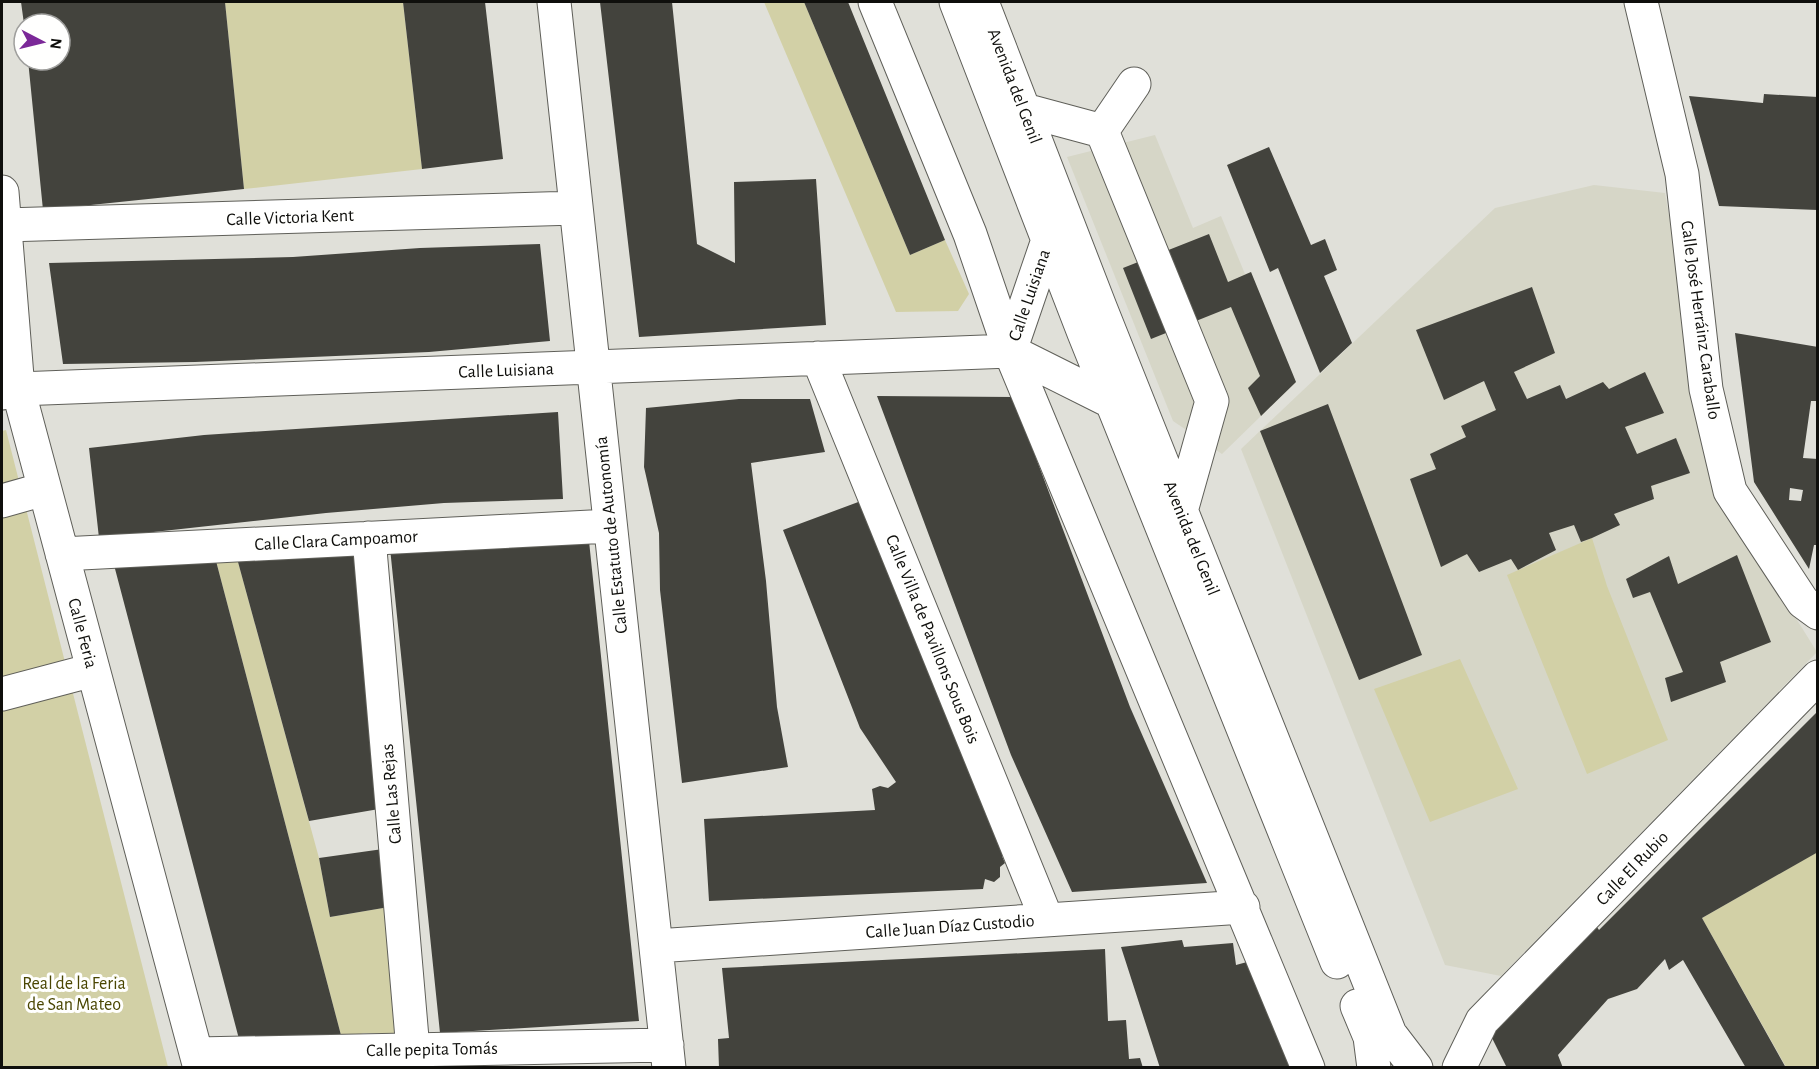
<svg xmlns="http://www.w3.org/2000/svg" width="1819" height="1069" font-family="'Alegreya Sans',sans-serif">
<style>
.built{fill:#d6d6c7}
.green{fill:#d2d0a6}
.building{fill:#43433d;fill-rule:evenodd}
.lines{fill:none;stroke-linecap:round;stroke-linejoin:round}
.minor-casing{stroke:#5f5f59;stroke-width:35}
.minor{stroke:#fff;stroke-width:33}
.labels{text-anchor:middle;stroke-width:6;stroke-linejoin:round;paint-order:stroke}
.street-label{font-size:18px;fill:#0f0f0c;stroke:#fffffe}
.park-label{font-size:18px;fill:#4a4602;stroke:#fffffe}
</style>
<rect width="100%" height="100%" fill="#e0e0d9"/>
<path class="built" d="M1155,135l38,93 28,-12 24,58 6,-2 45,110 -74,72 -49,-33 -106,-264z
M1594,185l71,8 52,299 100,160 -316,324 -56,-11 -204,-516 254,-241z"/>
<path class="green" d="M225,2h178l19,167 -178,20z
M764,2h40l106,253 35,-15 24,54 -11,17 -62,1z
M6,430l162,637 -166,1v-637z
M1592,538l15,48 61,154 -81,34 -80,-199z
M216,561l22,1 81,296 11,59 59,-10 13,126h-38l-22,6z
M1460,659l58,130 -88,33 -56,-133z
M1817,852v215h-31l-84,-149z"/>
<path class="building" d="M21,2h204l19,187 -201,21 -15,-150h32v-36h-36z
M403,2h82l18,157 -81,10z
M600,2h72l25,242 38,19 -1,-81 82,-3 10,146 -187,12z
M804,2h44l97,238 -35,15z
M1764,94l54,3v113l-99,-4 -30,-110 74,7z
M1269,147l42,98 14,-6 12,31 -13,6 28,67 -32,30 -42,-105 -8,4 -43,-107z
M1209,234l19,48 23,-10 45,110 -35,34 -13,-28 12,-12 -29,-69 -80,32 -28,-71z
M540,244l10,97 -121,11 -234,10 -132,2 -14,-101 244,-6 127,-9z
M1532,287l23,66 -41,19 13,27 33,-14 6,14 37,-17 6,7 36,-17 19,41 -39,14 12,27 39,-16 14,35 -39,13 3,13 -40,15 6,11 -28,13 -11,4 -7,-17 -25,8 7,17 -38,20 -7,-11 -32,13 -12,-18 -26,13 -31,-88 26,-10 -6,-15 36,-17 -5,-11 35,-16 -12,-29 -40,19 -28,-70z
M1735,333l83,14v54h-7l-8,57 15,1v86h-4l-5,24 -55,-87zM1790,488l13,2 -2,11 -12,-1z
M877,396l136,1 117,310 77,176 -135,9 -61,-137z
M739,399h71l15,53 -74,11 15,118 11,126 11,60 -106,16 -22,-193 -1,-57 -15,-66 2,-59z
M1328,404l94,251 -63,25 -99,-249z
M558,412l5,87 -119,4 -118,10 -227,25 -10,-90 115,-13z
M869,498l141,352 -8,6 3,7 -5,4v10l-6,5 -9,-3 -2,10 -274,12 -5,-82 171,-9 -3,-21 8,-3 8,2 8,-6 -36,-54 -77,-198z
M589,541l50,480 -199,12 -50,-485z
M357,554l22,255 -70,12 -71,-259z
M1737,555l34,87 -51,20 6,20 -55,20 -6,-24 18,-6 -33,-80 -17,6 -7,-19 43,-23 9,28z
M216,561l126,478h-103l-125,-474z
M1818,711v141l-116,66 84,150h-40l-63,-108 -14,10 -4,-11 -28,30 -29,10 -50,56 5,13h-56l-17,-34 104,-111 5,7z
M383,849l6,58 -59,10 -11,-59z
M1182,940l2,7 49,-4 3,22 11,-3 44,106h-131l-39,-121z
M1105,949l3,72 18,-1 3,39 11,-1 3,10h-424l-1,-29 11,-1 -7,-70z"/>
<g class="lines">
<g class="minor-casing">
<path id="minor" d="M554,2l115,1066
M875,2l95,232 40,117 298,717
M956,2l128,331 253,629
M982,2l118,305 290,727 26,34
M1641,2l41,172 24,215 24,102 73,111 15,11
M1024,110l78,21 110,270 -31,110
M1102,131l32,-47
M2,192l16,197 182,679
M5,225l571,-17
M1010,351l38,-111
M818,358l229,562
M2,393l16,-4 992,-38 102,51
M2,501l42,-12
M369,538l44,512
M62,554l548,-28
M2,694l91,-24
M656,946l587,-39
M1357,1006l13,31 4,31
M197,1054l470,-9
M1459,1068l23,-47 336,-344"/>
</g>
<use href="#minor" class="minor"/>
</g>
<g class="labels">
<g class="street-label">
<text transform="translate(1015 86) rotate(69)" y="6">Avenida del Genil</text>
<text transform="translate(290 217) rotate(-2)" y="6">Calle Victoria Kent</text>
<text transform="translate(1029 295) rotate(-71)" y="6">Calle Luisiana</text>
<text transform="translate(1701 320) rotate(82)" y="6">Calle José Herráinz Caraballo</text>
<text transform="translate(506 370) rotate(-2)" y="6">Calle Luisiana</text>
<text transform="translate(611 535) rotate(-96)" y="6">Calle Estatuto de Autonomía</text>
<text transform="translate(1192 538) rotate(68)" y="6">Avenida del Genil</text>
<text transform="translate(336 540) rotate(-3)" y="6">Calle Clara Campoamor</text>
<text transform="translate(83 633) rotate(75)" y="6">Calle Feria</text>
<text transform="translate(933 639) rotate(68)" y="6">Calle Villa de Pavillons Sous Bois</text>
<text transform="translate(391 794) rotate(-95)" y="6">Calle Las Rejas</text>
<text transform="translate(1632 868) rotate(-46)" y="6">Calle El Rubio</text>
<text transform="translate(950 926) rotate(-4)" y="6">Calle Juan Díaz Custodio</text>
<text transform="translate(432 1049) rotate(-1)" y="6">Calle pepita Tomás</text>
</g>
<g class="park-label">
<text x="74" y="989">Real de la Feria<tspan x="74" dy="21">de San Mateo</tspan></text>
</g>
</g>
<rect width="1819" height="1069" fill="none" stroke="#0f0f0c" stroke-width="6"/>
<g transform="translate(42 42) rotate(97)"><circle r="28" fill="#fffffe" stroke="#9f9f9d" stroke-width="1.5"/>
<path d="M0-4.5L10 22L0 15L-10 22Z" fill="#7b2898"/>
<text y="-9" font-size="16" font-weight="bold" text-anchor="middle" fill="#0f0f0c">N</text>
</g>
</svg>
